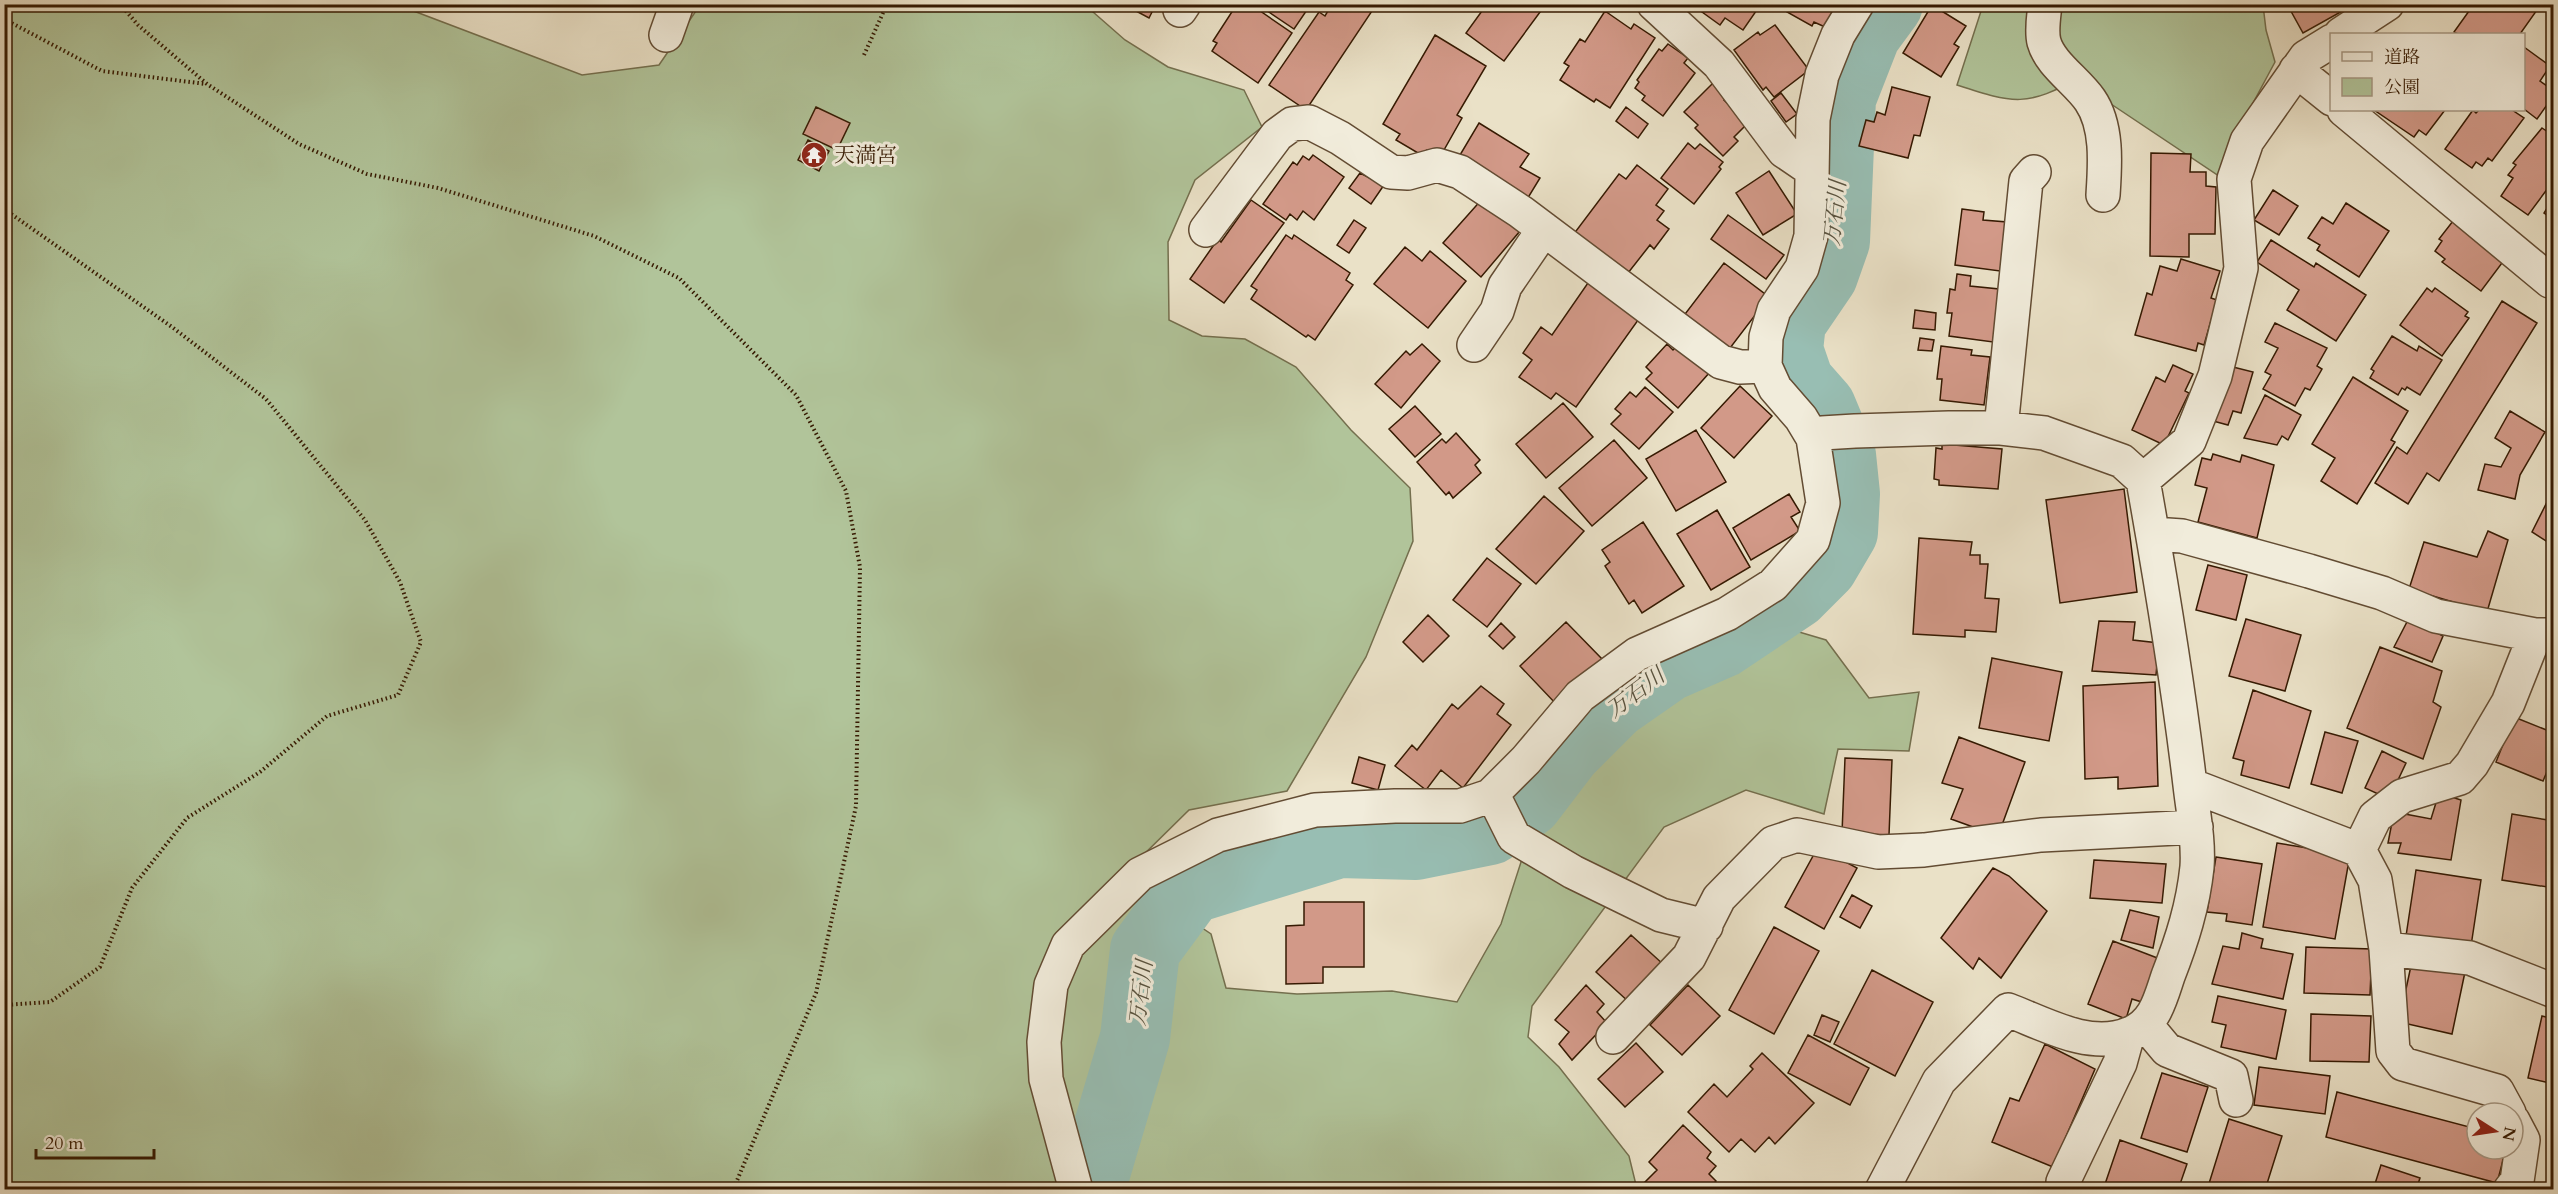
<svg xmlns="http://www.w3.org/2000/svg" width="2558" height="1194" font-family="Cardo,'Noto Serif JP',serif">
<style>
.green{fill:#b1c49a;stroke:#746f4e;stroke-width:1.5}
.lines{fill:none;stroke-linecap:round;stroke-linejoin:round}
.river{stroke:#98beb3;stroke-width:70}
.building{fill:#d29988;stroke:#361a02;stroke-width:1.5}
.minor-casing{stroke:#634c33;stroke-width:36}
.path{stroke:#361a02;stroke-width:4;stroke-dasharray:1.5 3;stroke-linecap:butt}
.minor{stroke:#f1ecdb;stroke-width:33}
.labels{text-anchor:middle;stroke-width:6;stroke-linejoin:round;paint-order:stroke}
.poi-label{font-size:21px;fill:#361a02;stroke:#f1ecdb;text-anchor:start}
.water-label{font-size:22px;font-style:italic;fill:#585340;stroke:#f1ecdb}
</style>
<rect width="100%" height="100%" fill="#eae1c7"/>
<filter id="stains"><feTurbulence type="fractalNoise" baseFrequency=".00333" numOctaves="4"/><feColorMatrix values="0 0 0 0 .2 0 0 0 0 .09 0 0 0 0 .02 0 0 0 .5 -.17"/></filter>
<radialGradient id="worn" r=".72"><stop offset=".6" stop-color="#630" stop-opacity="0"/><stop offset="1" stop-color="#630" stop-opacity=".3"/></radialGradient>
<path class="green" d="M5,5h396l10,5 171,65 77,-10 41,-60h385l40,35 43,27 76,23 18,37 -67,53 -27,62 1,78 33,16 43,3 51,28 55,63 59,58 3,53 -47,116 -79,134 -98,19 -66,65 88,59 15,54 71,6 95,-3 65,11 44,-78 32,-99 51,-76 95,-79 90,-47 57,17 43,58 50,-6 -10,59 -71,-2 -14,65 -78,-24 -82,37 -132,179 -4,31 31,30 70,89 8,33 -1632,1z
M1983,5h280l3,25 9,32 -37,69 -16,47 -111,-74 -30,-27c-55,30 -66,27 -124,8z"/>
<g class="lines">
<path class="river" d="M1090,1190l45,-152 10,-88 45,-61 149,-46 77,2 74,-15 38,-28 39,-51 47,-47 53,-37 55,-24 73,-49 28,-28 20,-34 2,-38 -4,-39 -20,-48 -22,-25 -11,-32 3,-28 32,-47 12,-34 6,-143 25,-64 22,-30"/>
</g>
<path class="building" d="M1123,4h33l-7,14z
M1237,4h13l42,29 -34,50 -46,-32 5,-8 -4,-2z
M1257,4h54l-17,25z
M1332,4h37l5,4 -68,102 -37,-25 50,-73 6,4z
M1487,4h59l-42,57 -38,-28z
M1691,4h70l-18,26 -18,-12 -5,7z
M1791,4h46l-12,23 -11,-5 -2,4 -25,-14z
M2287,4h68l-52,29z
M2474,4h55l8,6 -17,24h-62l-4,-2z
M1932,5l34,21 -12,18 5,3 -18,30 -38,-24z
M1605,11l26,18 3,-5 21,14 -45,70 -14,-9 -2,3 -34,-22 9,-14 -5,-3 16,-24 5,3z
M1775,25l34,45 -35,27 -8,-10 -3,3 -29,-40 24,-18 2,3z
M1435,35l51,31 -29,49 5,3 -22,39 -13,-7 -4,6 -27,-16 4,-6 -17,-10z
M1668,44l20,14 -4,5 11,10 -32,43 -21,-16 3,-4 -10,-8 4,-6 -2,-2 22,-31 3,2z
M2524,47l26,19 -10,15 14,10v4l-17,24 -13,-10z
M1713,83l14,15 -3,2 24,23 -14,14 4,4 -15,15 -28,-28 3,-3 -14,-13z
M1892,87l38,10 -10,39 -6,-1 -6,23 -49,-12 7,-26 8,2 3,-10 8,3z
M1781,93l16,21 -11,8 -15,-21z
M816,107l34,16 -13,27 -34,-16z
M1626,107l22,17 -10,14 -22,-17z
M2374,110h71l-19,25 -7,-5 -5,7z
M2473,110l3,3 3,-3h33l12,8 -32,43 -4,-3 -6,8 -6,-4 -4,6 -27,-19z
M1479,123l50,31 -9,13 20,11 -14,23 -69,-41z
M2542,128l12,8v44l-26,35 -27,-19 12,-18 -5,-3 8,-10 -3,-2z
M808,140l21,11 -10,20 -21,-11z
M1688,143l7,6 5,-5 23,18 -4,5 2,2 -27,35 -33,-26z
M2151,153l40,1 -1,18h16v14l10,1 -1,47h-26v23l-39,-1z
M1313,155l31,22 -30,43 -11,-9 -6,9 -7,-6 -4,6 -23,-16 30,-42 4,3 6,-9 6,4z
M1637,165l31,24 -12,16 8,6 -7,9 12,9 -15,20 -4,-4 -22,28 -55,-38 46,-61 7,5z
M1769,171l28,43 -34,21 -27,-42z
M1360,173l24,12 -13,19 -22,-16z
M2273,190l25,16 -19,29 -25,-15z
M2554,197v30l-6,-3 3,-6 -7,-5z
M1483,198l37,33 -39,46 -38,-34z
M1251,200l33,23 -60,80 -34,-24 28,-40 3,3z
M2346,203l43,28 -30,46 -42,-27 3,-5 -12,-7 14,-21 11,7z
M1962,209l22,3 -1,8 24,2 -7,49 -45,-6z
M1728,215l56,40 -18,24 -55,-40z
M1354,220l12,8 -17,25 -12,-8z
M2453,221l52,38 -24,32 -39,-29 3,-3 -10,-8 7,-10 -3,-2z
M1286,235l6,4 2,-4 56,38 -4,7 7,5 -38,55 -7,-5 -2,2 -55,-38 6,-9 -6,-4z
M2271,240l43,27 2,-4 50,32 -30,46 -49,-31 12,-20 -42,-28z
M1405,247l17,14 8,-10 36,30 -38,47 -54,-44z
M2181,259l39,12 -9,27 6,2 -13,45 -6,-2 -2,8 -61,-16 12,-42 5,2 8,-29 17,5z
M1724,263l45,34 -42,55 -45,-34z
M1957,274l14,2 -1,10 29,3 -6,53 -44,-6 3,-23h-5l3,-24 5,1z
M1590,280l51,36 -65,91 -20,-14 -5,6 -32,-22 13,-17 -9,-7 18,-26 11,8z
M2427,288l5,4 3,-4 33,24 -3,4 4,2 -27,38 -42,-31z
M2502,301l35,22 -98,158 -12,-8 -19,31 -33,-21 22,-36 10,7z
M1915,310l21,3 -1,17 -22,-2z
M2275,323l52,25 -10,18 5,3 -12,21 -5,-2 -10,18 -32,-17 8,-14 -6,-3 13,-24 -13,-6z
M2392,336l25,15 2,-5 23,14 -22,35 -13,-8 -2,3 -3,-2 -4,7 -28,-17 4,-7 -3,-2z
M1920,338l14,2 -2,11 -14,-1z
M1422,344l18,17 -39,47 -26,-24 31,-33 4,4z
M1667,344l6,6 6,-6 31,28 -32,36 -32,-29 6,-6 -6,-6z
M1941,346l31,4 -1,5 19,2 -6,48 -44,-5 2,-21h-5z
M2173,365l20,9 -8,17 4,2 -25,52 -32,-15 24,-53 9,5z
M2229,366l24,6 -12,41 -8,-2 -5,14 -15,-4z
M2353,377l55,34 -17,29 4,2 -38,62 -36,-23 14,-23 -23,-14z
M1740,386l32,30 -38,42 -33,-30z
M1645,387l28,25 -34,37 -28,-25 10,-10 -6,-5 15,-17 6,5z
M2265,395l36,20 -13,25 -6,-4 -5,9 -33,-7z
M1563,403l30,34 -47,41 -30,-34z
M1415,406l26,28 -26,23 -26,-28z
M2510,411l35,21 -25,43 -5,24 -37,-9 7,-26 16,3 10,-19 -16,-10z
M1696,430l30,52 -50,29 -30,-52z
M1456,433l24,27 -5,5 6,8 -28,25 -4,-6 -3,3 -29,-33 25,-23 4,4z
M1614,440l33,38 -55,48 -33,-38z
M1942,444l60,5 -4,40 -59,-4v-5l-5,-1 2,-31 6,1z
M2213,454l27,8 2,-7 32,10 -17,73 -59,-16 9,-34 -12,-3 7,-27 9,2z
M2554,488v58l-22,-14z
M2124,489l13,103 -77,11 -14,-103z
M1789,494l11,18 -9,5 9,14 -49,29 -18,-32z
M1544,496l40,35 -48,53 -40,-35z
M1717,510l33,57 -39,23 -34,-56z
M1643,522l41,64 -42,27 -8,-13 -5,4 -24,-38 5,-4 -8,-12z
M2488,531l20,9 -21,72 -78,-23 15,-47 53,15z
M1919,538l53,4 -2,13h10v9h8l-3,34 14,1 -3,33 -31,-2v7l-52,-3z
M1487,558l34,26 -34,43 -34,-27z
M2208,565l39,10 -11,45 -40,-10z
M1428,615l21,21 -26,26 -20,-20z
M2409,618l34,18 -11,26 -38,-15z
M2246,619l55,16 -16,56 -56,-15z
M2099,621l36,1 -2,18 26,3 -3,32 -64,-4z
M1566,622l37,38 -46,45 -37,-39z
M1501,623l14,14 -12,12 -14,-13z
M2380,647l62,24 -9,31 8,5 -18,52 -76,-31z
M1992,658l70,14 -13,69 -70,-13z
M2155,682l3,104 -40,3v-12l-33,2 -2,-93z
M1481,686l23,18 -7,10 14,11 -48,63 -22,-18 -15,20 -31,-24 17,-21 5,5 35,-46 6,5z
M2253,690l58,21 -22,77 -48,-13 3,-14 -11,-3z
M2514,717l40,16v22l-11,26 -47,-19z
M2325,732l33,9 -16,52 -31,-9z
M1959,737l66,25 -27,74 -47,-17 12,-30 -21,-6z
M2382,751l24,12 -17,36 -24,-11z
M1359,757l26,8 -7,25 -26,-7z
M1845,758l47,2 -3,75 -47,-2z
M2439,793l22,7 -10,60 -53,-7 3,-10h-13l6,-31 37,7z
M2512,814l42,7v67l-52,-8z
M2277,843l73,12 -15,84 -72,-12z
M1818,847l39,21 -33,61 -39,-22z
M2216,857l46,7 -10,61 -26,-4 1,-7 -20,-2z
M2094,860l72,4 -4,39 -72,-5z
M1993,868l16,8 38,35 -46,67 -22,-20 -6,11 -32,-31z
M2416,870l65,10 -10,66 -65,-10z
M1852,895l20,11 -12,22 -20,-11z
M1304,902h60v65h-41v16l-37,1v-58l18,-1z
M2130,910l29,7 -6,31 -32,-8z
M1774,927l45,24 -45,83 -45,-24z
M2242,933l21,6 -2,9 32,6 -10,45 -71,-15 11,-38 16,3z
M1631,935l33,30 -34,38 -34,-31z
M2113,941l47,18 -15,44 -13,-4 -6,20 -38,-15z
M2306,947l66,2 -2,46 -66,-2z
M2412,961l53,11 -13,62 -53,-12z
M1872,970l61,32 -38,74 -61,-32z
M1586,985l18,19 -7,8 10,11 -35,37 -13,-16 10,-12 -14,-12z
M1688,985l32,31 -38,39 -32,-30z
M2218,996l68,14 -10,49 -55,-12 5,-22 -14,-3z
M2311,1014l60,2 -2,46 -59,-1z
M1822,1015l17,7 -9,20 -16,-7z
M2542,1016l12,3v65l-26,-6z
M1808,1035l61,33 -19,37 -62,-32z
M1636,1043l27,29 -38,35 -27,-28z
M2045,1044l50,25 -42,98 -61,-25 18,-44 9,3z
M1762,1053l52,50 -39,41 -6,-7 -14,15 -14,-13 -12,13 -41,-40 26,-28 13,13 26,-28 -3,-3z
M2259,1067l71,9 -5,38 -71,-9z
M2162,1073l46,14 -21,65 -46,-14z
M2337,1092l140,37v20h29l-9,34 -171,-46z
M2229,1119l53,17 -17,54h-58z
M1683,1125l28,27 -4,6 9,8 -7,8 7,7 -9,9h-53l-9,-8 12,-12 -8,-8z
M2120,1140l67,24 -9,26h-75z
M2381,1165l39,13 -4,12h-43z"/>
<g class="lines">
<g class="minor-casing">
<path id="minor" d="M1654,4l65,60 65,87 28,19
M2045,4c-1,11 -4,27 -1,38 6,22 33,39 46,58 18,26 15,65 13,95
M1180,10l4,-6
M2341,34l46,-30
M666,35l11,-31
M2296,70l36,29
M2344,110l206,171 4,-1
M1206,230l71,-95 15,-11 17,-2 31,16 51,34 17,1 29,-8 23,7 61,40 200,150 19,5 25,-1
M1474,345l23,-34 8,-25 39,-57
M2001,428l25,-247 8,-9
M1813,438l9,-5 33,-2 94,-3h52l43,5 78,28 21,19c18,101 35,203 47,305 3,27 9,55 7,82 -4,39 -15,73 -29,109 -8,24 -13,48 -39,58 -40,16 -84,-10 -121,-24l-69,71 -57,109
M2143,480l46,-39 26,-65 26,-108 -7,-89 13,-38 59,-84 26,-16
M2153,534l29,2 127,35 73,22 54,23 99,19h19
M2190,785l169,65 16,30 11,69 7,102 10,13 94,27 12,22
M1490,796l8,9 16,32 59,35 88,43 45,11
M2359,850l16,-33 27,-21 58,-18 12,-14 36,-61 27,-68
M2386,949l84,9 84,33
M2146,1025l21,25 64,26 5,24
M1613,1037l76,-80 30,-59 54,-55 24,-8 81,17 46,-2 117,-15 155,-8
M2063,1182l57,-119 8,-29
M1076,1190l-30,-111 -2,-37 7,-57 17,-40 72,-71 78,-39 97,-25 80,-4h65l30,-10 36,-36 54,-64 57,-42 90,-40 46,-29 40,-45 10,-37 -10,-65 -12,-20 -26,-30 -10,-22 1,-29 8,-27 28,-42 9,-32 2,-117 9,-44 16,-40 19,-31
M2510,1190l7,-9 6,-41 -10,-19"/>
</g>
<path class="path" d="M120,4l18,21 69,59 92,60 68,30 71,14 156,48 85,42 117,117 50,96 14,76 -4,239 -40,187 -83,197
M4,19l98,52 104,13
M864,55l23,-51
M4,209l168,118 94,72 99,121 35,62 21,60 -23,53 -71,21 -67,56 -73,46 -55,70 -32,79 -50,35 -46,3"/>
<use href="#minor" class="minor"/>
</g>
<defs>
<g id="temple-disc" transform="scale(1.35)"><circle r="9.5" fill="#8f2418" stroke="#f1ecdb"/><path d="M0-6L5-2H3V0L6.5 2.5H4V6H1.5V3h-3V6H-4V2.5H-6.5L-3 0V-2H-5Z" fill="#fff"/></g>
</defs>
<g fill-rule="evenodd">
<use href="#temple-disc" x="814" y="155"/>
</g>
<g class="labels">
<g class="poi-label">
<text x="834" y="162">天満宮</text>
</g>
<g class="water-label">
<text transform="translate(1834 213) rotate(-84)" y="8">万石川</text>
<text transform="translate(1635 692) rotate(-37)" y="8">万石川</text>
<text transform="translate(1140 993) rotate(-83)" y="8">万石川</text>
</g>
</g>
<rect width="2558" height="1194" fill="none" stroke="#eae1c7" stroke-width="24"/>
<rect x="6" y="6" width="2546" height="1182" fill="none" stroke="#361a02" stroke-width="3"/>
<rect x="12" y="12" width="2534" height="1170" fill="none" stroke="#361a02" stroke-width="1.5"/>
<rect x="2330" y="33" width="195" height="78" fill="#f1ecdb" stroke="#a69884" stroke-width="1.5"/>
<rect x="2342" y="52" width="30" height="9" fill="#f1ecdb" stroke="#a69884" stroke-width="1.5"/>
<text x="2384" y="63" font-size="18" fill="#361a02">道路</text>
<rect x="2342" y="78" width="30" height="18" fill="#b1c49a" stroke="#a69884" stroke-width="1.5"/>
<text x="2384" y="93" font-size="18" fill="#361a02">公園</text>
<g transform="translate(2495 1131) rotate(102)"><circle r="28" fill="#f1ecdb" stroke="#a69884" stroke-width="1.5"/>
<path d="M0-4.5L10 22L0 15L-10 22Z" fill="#8f2418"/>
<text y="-9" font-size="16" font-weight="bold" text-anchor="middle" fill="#361a02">N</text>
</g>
<path d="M36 1149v9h118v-9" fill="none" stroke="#361a02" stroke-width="3"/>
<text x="45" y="1149" font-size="18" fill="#361a02" stroke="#f1ecdb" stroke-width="4.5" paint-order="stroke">20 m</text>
<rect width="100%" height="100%" filter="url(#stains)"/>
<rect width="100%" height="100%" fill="url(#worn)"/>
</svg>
